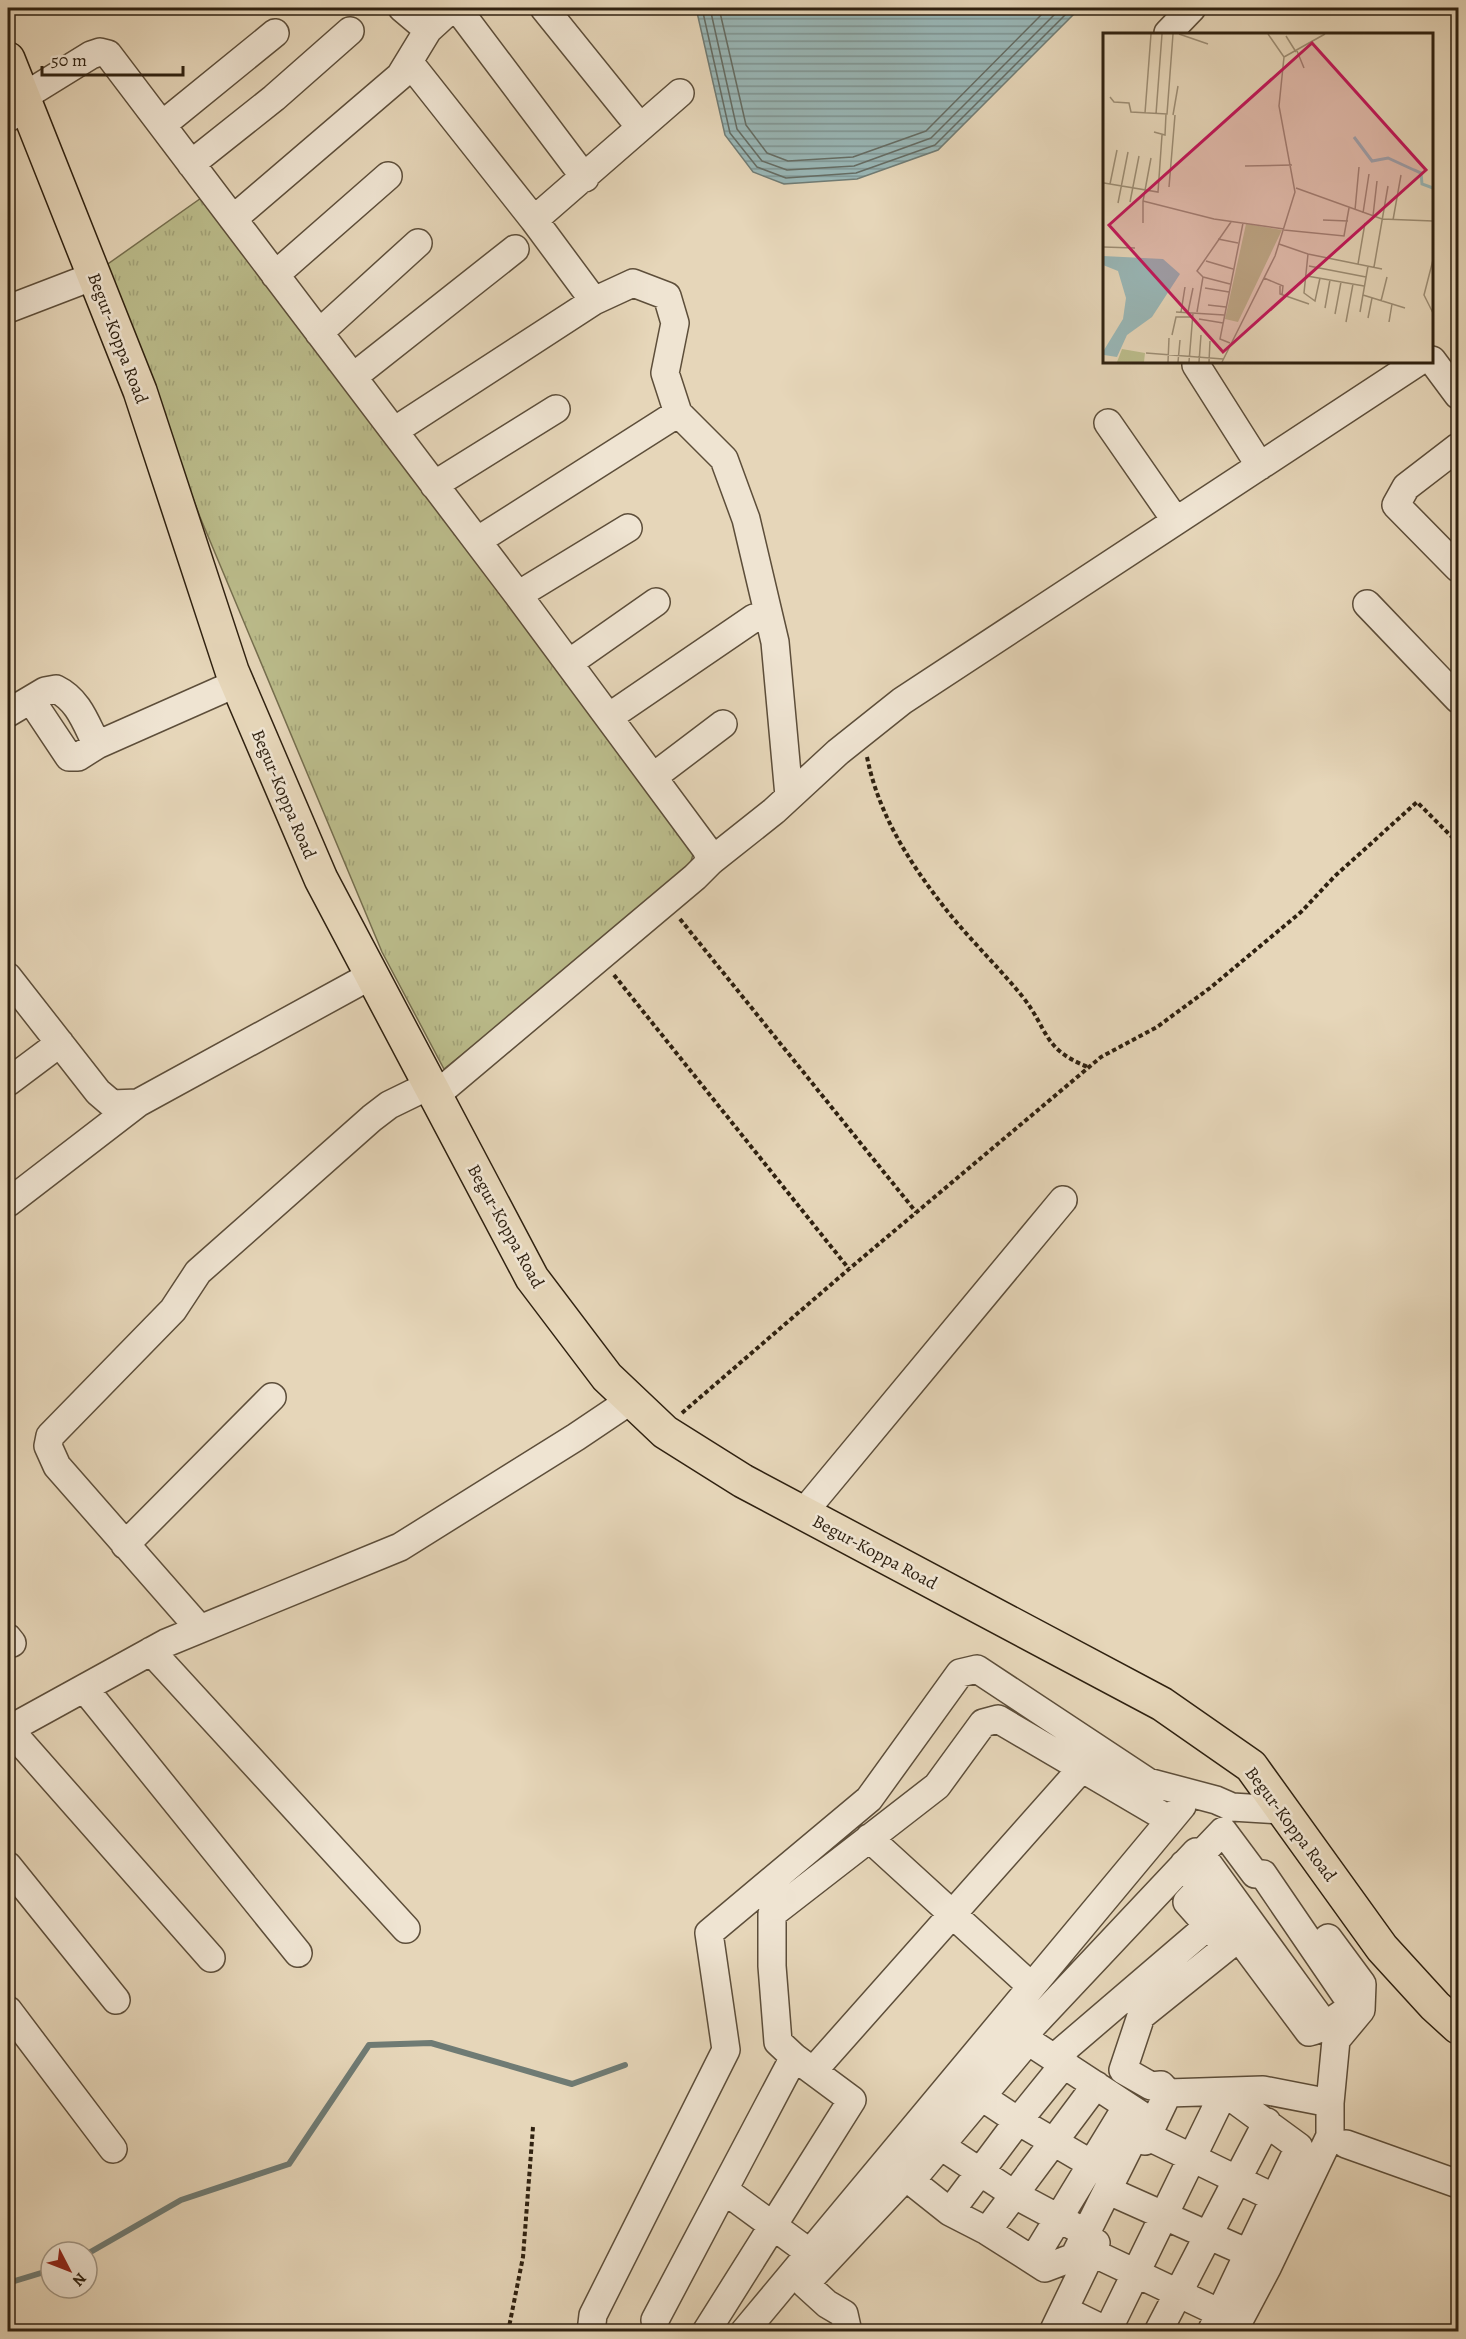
<svg xmlns="http://www.w3.org/2000/svg" width="1466" height="2339" font-family="Alegreya,serif">
<style>
.grass{fill:url(#grass-tufts);stroke:#756e4e;stroke-width:1.5}
.water{fill:url(#water-rules);stroke:#6f7b74;stroke-width:1.5}
.lines{fill:none;stroke-linecap:round;stroke-linejoin:round}
.shore{stroke:#646c64;stroke-width:1.5}
.stream{stroke:#6f7b74;stroke-width:6}
.minor-casing{stroke:#5d4e3a;stroke-width:30}
.major-casing{stroke:#2f2110;stroke-width:36}
.path{stroke:#2f2110;stroke-width:4;stroke-dasharray:4.5 3;stroke-linecap:butt}
.minor{stroke:#efe4d2;stroke-width:27}
.major{stroke:#e6d6b9;stroke-width:33}
.labels{text-anchor:middle;stroke-width:5;stroke-linejoin:round;paint-order:stroke}
.street-label{font-size:18px;fill:#2f2110;stroke:#efe4d2}
.inset-river{fill:none;stroke:#99b7b7;stroke-width:3}
.inset-road{fill:none;stroke:#9d8e75;stroke-width:1.5}
.view{fill:#c2185b;fill-opacity:0.15;stroke:#c2185b;stroke-width:3}
.inset-edge{fill:none;stroke:#2f2110;stroke-width:3}
</style>
<defs>
<pattern id="grass-tufts" width="24" height="20" patternUnits="userSpaceOnUse" patternTransform="scale(1.5)"><rect width="24" height="20" fill="#bbbc8b"/><path d="M3 7l-1-3M5 7V3M7 7l1-3M15 17l-1-3M17 17v-4M19 17l1-3" fill="none" stroke="#a1a177"/></pattern>
<pattern id="water-rules" width="6" height="5" patternUnits="userSpaceOnUse" patternTransform="scale(1.5)"><rect width="6" height="5" fill="#99b7b7"/><path d="M0 2.5h6" fill="none" stroke="#7d9493"/></pattern>
</defs>
<rect width="100%" height="100%" fill="#e6d6b9"/>
<filter id="stains"><feTurbulence type="fractalNoise" baseFrequency=".00333" numOctaves="4"/><feColorMatrix values="0 0 0 0 .2 0 0 0 0 .09 0 0 0 0 .02 0 0 0 .5 -.17"/></filter>
<radialGradient id="worn" r=".72"><stop offset=".6" stop-color="#630" stop-opacity="0"/><stop offset="1" stop-color="#630" stop-opacity=".3"/></radialGradient>
<path class="grass" d="M204,196l490,655 -7,24 -243,194 -62,-117 -182,-435 -95,-251z"/>
<path class="water" d="M696,8h384l-142,142 -81,29 -73,5 -31,-12 -28,-37z"/>
<g class="lines">
<path class="shore" d="M702,8l28,125 27,34 29,11 70,-5 79,-28 137,-137
M710,8l27,121 25,32 25,9 67,-4 77,-28 130,-130
M719,8l27,117 21,28 21,8 65,-4 73,-26 122,-123"/>
<path class="stream" d="M87,2254l94,-54 108,-36 80,-119 62,-2 141,41 53,-19
M8,2283l43,-13"/>
<g class="minor-casing">
<path id="minor" d="M402,8l26,22
M457,8l128,170
M544,8l96,119
M1168,33l24,-25
M409,62l125,158 60,81 39,-18 34,13 8,27 -10,50 13,40 46,46 22,60 29,123 14,154
M23,97l68,-42 9,-3 8,2 410,541 188,254 5,12
M8,118l18,-12
M162,125l113,-92
M191,164l83,-66 76,-67
M233,219l167,-143 28,-46 24,-22
M534,220l146,-127
M275,275l113,-99
M8,309l86,-33
M319,333l99,-90
M1432,360l26,35
M1196,365l64,101
M353,377l162,-128
M1108,423l68,98
M394,431l200,-130
M1458,447l-52,40 -10,18 62,63
M434,485l122,-76
M477,541l201,-128
M518,595l110,-67
M1367,604l91,95
M569,663l87,-61
M31,700l38,57h9l19,-12 140,-62
M8,713l37,-22 11,-2c23,11 30,35 41,56
M609,717l145,-99
M653,777l70,-53
M8,977l90,115 14,12 26,-1
M8,1082l52,-39
M436,1095l259,-218 16,-16 63,-50 64,-59 64,-51 516,-339
M8,1203l130,-100 234,-128
M803,1513l260,-313
M125,1545l147,-148
M200,1629l-143,-163 -9,-20 2,-10 123,-126 25,-38 174,-154 17,-13 41,-20
M8,1638l4,5
M151,1651l255,278
M84,1688l214,265
M9,1729l202,229
M8,1730l158,-87 234,-96 176,-110 55,-37
M869,1838l162,148
M1184,1864l125,168c17,-4 30,-17 44,-26l-90,-132h-8l-32,-43 -22,23 124,171
M8,1866l108,134
M8,2010l105,139
M1028,2041l116,76 -70,140 -29,11 -58,-37 -37,-19 -39,-31z
M1055,2057l153,-131
M813,2071l269,-303
M1168,2093l-7,-8 -10,1 -28,-16 18,-54 86,-69 -40,-45 14,-15
M982,2097l36,24 87,51
M1147,2136l128,62
M1145,2141l23,-48 95,-3 67,13
M1346,2144l112,40
M941,2146l74,49 60,32
M724,2190l86,63
M1118,2195l130,58
M950,2212l68,-91 47,-58
M987,2231l109,-146
M1091,2252l129,61
M1033,2260l94,-154
M1064,2310l45,22
M655,2320l139,-263
M591,2332l2,-17 133,-265 -17,-117 160,-134 91,-126 17,-4 171,113 68,18 16,7 50,3
M706,2332l146,-232 -58,-43 -16,-15 -6,-76v-52l165,-128 46,-63 15,-4 172,101
M744,2332l438,-526
M848,2332l-4,-18 -17,-10 -22,-20 92,-98 72,-93 227,-241
M1053,2332l43,-89
M1107,2332l117,-240 75,55 -88,185
M1158,2332l109,-210
M1233,2332l34,-64 63,-132v-33l6,-63 25,-30 1,-26 -34,-46"/>
</g>
<g class="major-casing">
<path id="major" d="M8,59l132,332 92,280 89,208 211,399 75,99 58,55 78,49 419,223 89,62 131,182 53,58 23,21"/>
</g>
<path class="path" d="M867,757c11,55 40,102 74,146 24,32 55,61 81,93 27,34 20,53 66,71
M680,919l236,293
M614,975l235,294
M682,1413l167,-144 252,-212 56,-30 53,-39 91,-76 34,-36 82,-74 41,41
M508,2332l15,-75 10,-130"/>
<use href="#minor" class="minor"/>
<use href="#major" class="major"/>
</g>
<g class="labels">
<g class="street-label">
<text transform="translate(118 338) rotate(69)" y="6">Begur-Koppa Road</text>
<text transform="translate(284 794) rotate(67)" y="6">Begur-Koppa Road</text>
<text transform="translate(506 1226) rotate(61)" y="6">Begur-Koppa Road</text>
<text transform="translate(875 1552) rotate(28)" y="6">Begur-Koppa Road</text>
<text transform="translate(1291 1824) rotate(53)" y="6">Begur-Koppa Road</text>
</g>
</g>
<g transform="translate(1103 33)">
<rect width="330" height="330" fill="#e6d6b9"/>
<path d="M143,191l36,6 -44,92 -13,-3z" fill="#bbbc8b"/>
<path d="M19,316l23,4 -1,9h-27z" fill="#bbbc8b"/>
<path d="M0,223l60,3 17,15 -28,43 -25,18 -10,22 -13,-2v-5l19,-31 3,-21 -8,-27 -15,-6z" fill="#99b7b7"/>
<path class="inset-river" d="M251,104l18,24 16,-3 26,12 7,3 1,11 11,4"/>
<path class="inset-road" d="M76,1l29,10M183,3l10,16M194,18l7,17M181,24l41,-23M7,64l4,5 15,1 2,9 36,2 6,-80M42,80l6,-79M53,81l6,-80M70,82l5,-29M51,99l11,3 1,-21M142,133l47,-1M1,150l54,9 4,-57M7,151l7,-34M66,154l6,-72M193,155l86,31 51,2M40,168l71,18 70,10M27,169l9,-46M15,170l10,-51M252,177l4,-43M260,180l6,-39M270,183l4,-35M220,187l25,1M290,187l8,-45M40,190v-22l8,-43M181,197l60,6 5,-28M115,206l20,4M176,211l29,10 74,15M0,214l32,1M205,221l-4,39 11,8 5,-23M330,227l-9,35 9,18M103,228l27,8M255,231l7,-41M206,233l57,11M271,234l14,-81M204,243l57,10M100,244l27,7M161,245l19,8 -1,9M177,253v8l29,10M102,255l24,4M260,262l42,13M278,268l6,-24M105,272l18,2M222,275l5,-28M73,279l48,3M78,279l4,-25M85,279l5,-24M94,279l6,-35 -6,-6 34,-49M257,279l8,-46M232,281l6,-32M265,285l4,-20M96,286l24,4M243,289l7,-38M286,289l3,-18M69,302l4,-18h17M127,310l-10,-4 23,-116M43,320l77,6M65,329l1,-24M75,329l2,-22M86,329l4,-49M96,329l2,-27M106,329l1,-21M119,329l53,-106 20,-64 -16,-86 5,-49 -16,-23"/>
<path class="view" d="M209,10l114,127 -203,182 -114,-127z"/>
<rect width="330" height="330" class="inset-edge"/>
</g>
<rect width="1466" height="2339" fill="none" stroke="#e6d6b9" stroke-width="30"/>
<rect x="9" y="9" width="1448" height="2321" fill="none" stroke="#2f2110" stroke-width="3"/>
<rect x="15" y="15" width="1436" height="2309" fill="none" stroke="#2f2110" stroke-width="1.5"/>
<g transform="translate(69 2270) rotate(132)"><circle r="28" fill="#efe4d2" stroke="#a29684" stroke-width="1.5"/>
<path d="M0-4.5L10 22L0 15L-10 22Z" fill="#8f2418"/>
<text y="-9" font-size="16" font-weight="bold" text-anchor="middle" fill="#2f2110">N</text>
</g>
<path d="M42 66v9h141v-9" fill="none" stroke="#2f2110" stroke-width="3"/>
<text x="51" y="66" font-size="18" fill="#2f2110" stroke="#efe4d2" stroke-width="4.5" paint-order="stroke">50 m</text>
<rect width="100%" height="100%" filter="url(#stains)"/>
<rect width="100%" height="100%" fill="url(#worn)"/>
</svg>
